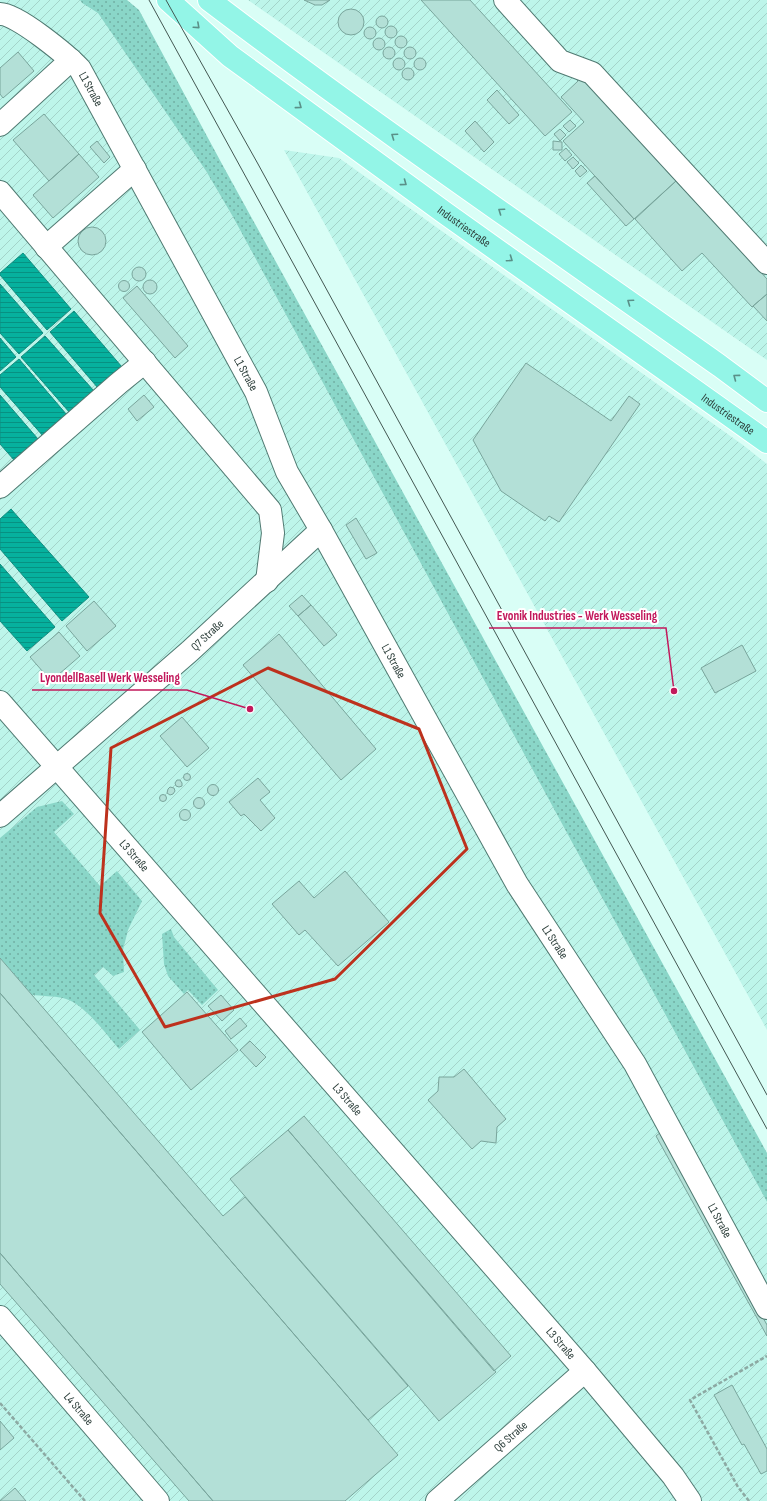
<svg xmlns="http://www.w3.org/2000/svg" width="767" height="1501" font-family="'Sofia Sans Condensed',sans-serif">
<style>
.industrial{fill:url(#industrial-furrows)}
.grass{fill:url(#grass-dots)}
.water{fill:url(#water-rules);stroke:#118e80}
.building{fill:#b3e0d7;stroke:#79a59c}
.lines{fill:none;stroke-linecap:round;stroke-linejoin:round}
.minor-casing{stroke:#507a72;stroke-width:24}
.major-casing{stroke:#fff;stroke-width:24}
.path{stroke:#8ca9a3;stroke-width:2.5;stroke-dasharray:4 2;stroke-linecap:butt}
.minor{stroke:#fff;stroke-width:22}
.major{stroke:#93f5e7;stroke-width:22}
.tram{stroke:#435752;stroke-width:1}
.oneway{stroke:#5a9088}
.marked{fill:none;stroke:#bd311d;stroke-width:3;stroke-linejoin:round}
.labels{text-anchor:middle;stroke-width:4;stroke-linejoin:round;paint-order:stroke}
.street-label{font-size:12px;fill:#2c3e3a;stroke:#fff}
.leader{fill:none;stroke:#c2185b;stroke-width:1.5}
.callout-dot{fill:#c2185b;stroke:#fff;stroke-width:1.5}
.callout-label{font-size:13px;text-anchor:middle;font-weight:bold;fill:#c2185b;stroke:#fff;stroke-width:4;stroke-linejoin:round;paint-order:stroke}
</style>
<defs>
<pattern id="industrial-furrows" width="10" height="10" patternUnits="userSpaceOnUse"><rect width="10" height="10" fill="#bdf5ea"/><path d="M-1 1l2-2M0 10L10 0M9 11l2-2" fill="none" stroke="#a3d3c9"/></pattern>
<pattern id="grass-dots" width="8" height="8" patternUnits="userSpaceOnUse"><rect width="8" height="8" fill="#8ad6c8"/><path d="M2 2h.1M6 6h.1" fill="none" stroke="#71afa3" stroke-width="1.8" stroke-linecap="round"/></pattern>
<pattern id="water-rules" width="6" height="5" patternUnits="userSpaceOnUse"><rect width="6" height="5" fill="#06b19e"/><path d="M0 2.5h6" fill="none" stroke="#079182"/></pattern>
</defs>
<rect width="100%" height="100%" fill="#d9fef6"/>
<path class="industrial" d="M0,0h80l2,3 16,9 108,159 27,46 534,985v299h-767z
M248,0h519v360z
M284,150l55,8 404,287 24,19v566z"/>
<path class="grass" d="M80,0h47l12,10 83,154 545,989v49l-534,-985 -27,-46 -108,-158 -16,-10z
M62,801l12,13 -20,18 46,54 17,-15 25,30 -14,29 -5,20 1,22 -11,4 -10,-9 -9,8 46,55 -21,19c-14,-16 -35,-46 -56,-51 -10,-2 -21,-2 -31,-3l-32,-37v-120l37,-31z
M171,929l3,8 44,53 -16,15 -14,-15 -4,4 -16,-18 -4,-12 -2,-30z"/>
<path class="water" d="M23,253l48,56 -24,21 -47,-55v-2z
M0,284l43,49 -24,21 -19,-21z
M74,311l48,56 -24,21 -48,-56z
M45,336l49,55 -24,22 -49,-56z
M0,338l16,19 -16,14z
M19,359l48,56 -24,21 -43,-49v-12z
M0,395l38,44 -24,21 -14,-16z
M11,509l78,88 -27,24 -62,-72v-30z
M0,564l55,63 -28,24 -27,-30z"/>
<path class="building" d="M304,0h26l-8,5h-7z
M421,0h49l102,112 -27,24z
M338 22a13 13 0 1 1 26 0a13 13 0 1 1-26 0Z
M376 22a6 6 0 1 1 12 0a6 6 0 1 1-12 0Z
M385 32a6 6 0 1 1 12 0a6 6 0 1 1-12 0Z
M364 33a6 6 0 1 1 12 0a6 6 0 1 1-12 0Z
M395 42a6 6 0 1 1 12 0a6 6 0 1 1-12 0Z
M373 44a6 6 0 1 1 12 0a6 6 0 1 1-12 0Z
M404 53a6 6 0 1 1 12 0a6 6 0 1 1-12 0Z
M383 53a6 6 0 1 1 12 0a6 6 0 1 1-12 0Z
M18,52l16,19 -31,27 -3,-4v-26z
M414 64a6 6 0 1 1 12 0a6 6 0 1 1-12 0Z
M393 64a6 6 0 1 1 12 0a6 6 0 1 1-12 0Z
M402 74a6 6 0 1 1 12 0a6 6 0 1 1-12 0Z
M578,78h4l94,103 -42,38 -71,-78 21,-19 -23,-25 17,-16 -1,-1z
M497,90l22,25 -10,9 -22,-24z
M44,114l35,40 -30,27 -36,-41z
M570,120l6,6 -7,6 -6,-6z
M475,121l19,21 -10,10 -19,-21z
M560,129l6,6 -6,6 -6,-7z
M97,141l13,16 -6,6 -14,-16z
M553,141l9,1v8h-9z
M566,148l6,7 -7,6 -6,-7z
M79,154l20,23 -46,41 -20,-23z
M573,157l6,6 -6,6 -6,-7z
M581,165l6,6 -7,6 -5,-6z
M595,176l39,43 -8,7 -39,-43z
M676,181l91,98v15l-15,13 -50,-54 -20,18 -47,-52z
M78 241a14 14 0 1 1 28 0a14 14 0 1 1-28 0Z
M132 274a7 7 0 1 1 14 0a7 7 0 1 1-14 0Z
M143 287a7 7 0 1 1 14 0a7 7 0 1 1-14 0Z
M118.5 286a5.5 5.5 0 1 1 11 0a5.5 5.5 0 1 1-11 0Z
M137,286l51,60 -13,12 -52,-60z
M767,294v27l-14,-15z
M526,363l85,58 18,-25 11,8 -81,118 -10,-6 -4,5 -44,-30 -28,-51z
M144,395l10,12 -17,14 -9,-12z
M356,518l21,35 -11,6 -20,-34z
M302,595l9,10 -13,11 -9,-10z
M94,601l22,25 -29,25 -21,-25z
M311,605l26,30 -13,11 -26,-30z
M59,632l21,24 -29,25 -21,-24z
M279,634l97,115 -35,31 -98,-115z
M742,645l14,26 -41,22 -14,-25z
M182,717l27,31 -22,19 -27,-31z
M183.5 777a3.5 3.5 0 1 1 7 0a3.5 3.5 0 1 1-7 0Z
M258,778l12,14 -10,8 15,18 -14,13 -17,-17 -3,2 -12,-14z
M177,780h3l2,3v3l-3,1 -3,-1 -1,-3z
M207.5 790a5.5 5.5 0 1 1 11 0a5.5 5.5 0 1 1-11 0Z
M170,787l4,1 1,3 -2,3 -3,1 -3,-2 1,-4z
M159.5 798a3.5 3.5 0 1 1 7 0a3.5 3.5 0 1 1-7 0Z
M193.5 803a5.5 5.5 0 1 1 11 0a5.5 5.5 0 1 1-11 0Z
M179.5 815a5.5 5.5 0 1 1 11 0a5.5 5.5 0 1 1-11 0Z
M345,871l44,51 -51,44 -33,-36 -6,5 -27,-31 27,-23 15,17z
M0,958l223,258 22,-19 163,189 -40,34 -368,-427z
M187,992l51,58 -47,40 -49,-58z
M0,993l398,462 -53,46h-132l-213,-248z
M221,995l13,15 -12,11 -14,-15z
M240,1018l7,8 -16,13 -6,-8z
M250,1041l16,16 -10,10 -16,-17z
M464,1069l42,50 -9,8 -1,16 -15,-2 -9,8 -44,-49 10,-9 1,-14h15z
M304,1116l207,240 -17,15 -206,-241z
M288,1130l208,242 -57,49 -209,-242z
M661,1132l106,193v11l-111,-200z
M0,1253l213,248h-24l-189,-217z
M732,1385l35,64v22l-6,3 -17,-30 -2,1 -28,-50z
M0,1421l14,17 -14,12z
M15,1488l11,13h-26z"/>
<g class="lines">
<g class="minor-casing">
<g id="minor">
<path d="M505,0l55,61 32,12 175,190"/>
<path id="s1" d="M0,14c16,-1 68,42 80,55l176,323 31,80 34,58 196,354 118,180 132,244"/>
<path d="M0,125l71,-65"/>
<path d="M0,192l270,318 3,23 -6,48"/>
<path d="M46,247l89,-78"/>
<path d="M0,487l119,-104 26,-21"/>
<path id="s2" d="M0,702l585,669 88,105 17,25"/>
<path id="s3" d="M0,816l190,-165 131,-121"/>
<path id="s4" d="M0,1317l158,184"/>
<path id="s5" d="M437,1501l148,-130"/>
</g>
</g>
<g class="major-casing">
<g id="major">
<path id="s6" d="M168,0l62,56 215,157 322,229"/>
<path d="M209,0c167,127 340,245 511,366l47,35"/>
</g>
</g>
<path class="path" d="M0,1403l85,98
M749,1501l-11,-14 -48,-87 77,-44"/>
<use href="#minor" class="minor"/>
<use href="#major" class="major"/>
<path class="tram" d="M149,0l618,1129
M166,0l92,164 509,931"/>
</g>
<defs><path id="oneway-chevron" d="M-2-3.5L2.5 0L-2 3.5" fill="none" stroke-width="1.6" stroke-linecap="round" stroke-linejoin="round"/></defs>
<g class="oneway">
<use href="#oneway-chevron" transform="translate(197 26) rotate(42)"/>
<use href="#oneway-chevron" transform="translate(299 106) rotate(36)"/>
<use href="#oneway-chevron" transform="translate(394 136) rotate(-145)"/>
<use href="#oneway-chevron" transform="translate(404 183) rotate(36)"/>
<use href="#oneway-chevron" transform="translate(501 211) rotate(-145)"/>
<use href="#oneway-chevron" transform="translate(510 259) rotate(35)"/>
<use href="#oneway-chevron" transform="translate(630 302) rotate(-145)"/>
<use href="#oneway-chevron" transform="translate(736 377) rotate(-143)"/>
</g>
<path class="marked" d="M268,668l151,61 48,120 -132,130 -170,48 -65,-114 11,-165z"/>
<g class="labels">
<g class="street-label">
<text dy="4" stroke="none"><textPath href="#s1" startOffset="121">L1 Straße</textPath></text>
<text dy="4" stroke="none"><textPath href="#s6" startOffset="373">Industriestraße</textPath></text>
<text dy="4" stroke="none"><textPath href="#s1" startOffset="445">L1 Straße</textPath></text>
<text dy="4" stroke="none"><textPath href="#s6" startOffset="697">Industriestraße</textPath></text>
<text dy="4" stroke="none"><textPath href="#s3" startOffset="275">Q7 Straße</textPath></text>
<text dy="4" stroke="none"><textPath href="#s1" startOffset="769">L1 Straße</textPath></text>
<text dy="4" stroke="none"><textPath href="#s2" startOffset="204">L3 Straße</textPath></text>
<text dy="4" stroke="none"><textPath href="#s1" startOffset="1093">L1 Straße</textPath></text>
<text dy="4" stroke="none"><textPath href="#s2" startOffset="528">L3 Straße</textPath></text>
<text dy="4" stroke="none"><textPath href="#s1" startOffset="1417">L1 Straße</textPath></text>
<text dy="4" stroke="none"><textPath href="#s2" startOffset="852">L3 Straße</textPath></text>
<text dy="4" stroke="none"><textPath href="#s4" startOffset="121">L4 Straße</textPath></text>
<text dy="4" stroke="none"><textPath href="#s5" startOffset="98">Q6 Straße</textPath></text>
</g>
</g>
<path class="leader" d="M674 691L666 628H489M250 709L187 690H32"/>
<g class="callout-dot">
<circle cx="674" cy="691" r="4"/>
<circle cx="250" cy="709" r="4"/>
</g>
<g class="callout-label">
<text x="577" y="620">Evonik Industries - Werk Wesseling</text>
<text x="110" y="682">LyondellBasell Werk Wesseling</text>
</g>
</svg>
